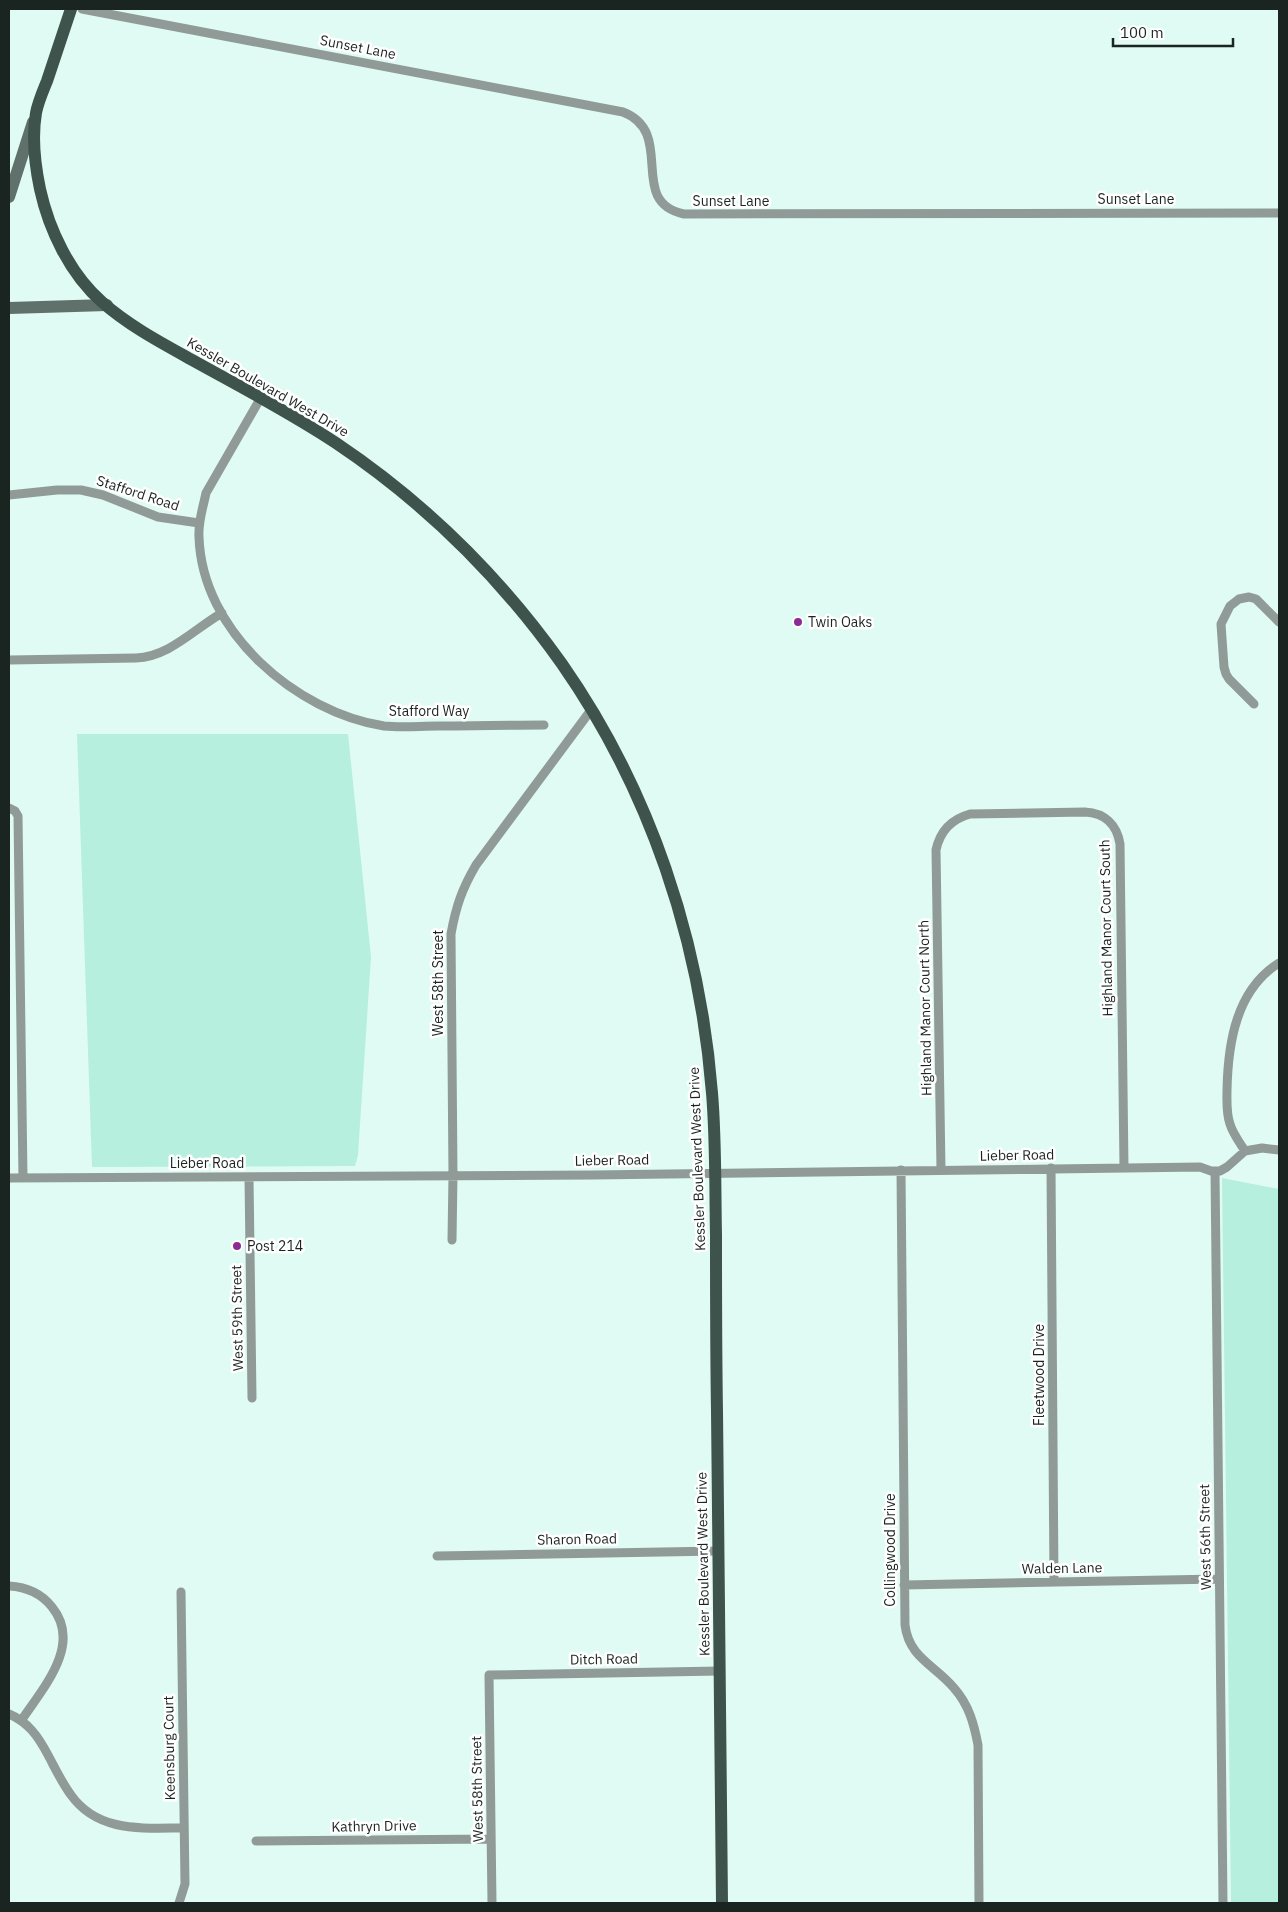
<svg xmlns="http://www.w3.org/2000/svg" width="1288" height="1912" font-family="'IBM Plex Sans',sans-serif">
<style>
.green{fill:#b6efde}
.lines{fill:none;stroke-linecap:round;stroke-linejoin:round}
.street{stroke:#909b97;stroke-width:9}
.secondary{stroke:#60706b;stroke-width:12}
.primary{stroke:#3f534d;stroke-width:12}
.poi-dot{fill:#8c2b94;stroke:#fff;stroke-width:2}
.labels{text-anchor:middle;stroke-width:5;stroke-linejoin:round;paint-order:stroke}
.street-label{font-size:14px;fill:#1a2421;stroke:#fff}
.poi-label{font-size:14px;fill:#1a2421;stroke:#fff;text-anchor:start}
</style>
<rect width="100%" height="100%" fill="#e0fbf3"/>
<path class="green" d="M77,734h271l23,223 -13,198 -3,11 -263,1z
M1222,1178l57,11v714h-48z"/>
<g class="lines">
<path class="street" d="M82,9l541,103c54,21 3,90 61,102l595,-1
M260,399l-54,94c-3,15 -8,28 -7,44 3,95 97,175 185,189 18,2 36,0 54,0 35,0 70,-1 106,-1
M9,495l48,-5h24l22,5 55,22 41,6
M9,660l127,-2c33,-1 58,-29 86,-45
M1254,704l-25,-25 -3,-5 -2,-7 -3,-43 9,-18 9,-7 10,-2 7,2 23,23
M9,808l6,3 3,5 5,362
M1279,963c-43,27 -51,80 -52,127 0,11 -1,23 3,34 3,10 10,19 15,27l17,-3 17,2
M1051,1168l3,414
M901,1170l4,455c4,33 30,40 49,63 15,17 20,36 24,57l1,158
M941,1170l-5,-320c4,-19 16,-31 34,-36l115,-2c20,1 32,13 35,32l4,323
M1215,1171l8,732
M249,1177l3,221
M9,1178l584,-3 607,-8 11,4h9l7,-4 18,-16
M452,1240l1,-65 -2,-241c5,-28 11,-45 25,-69l115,-155
M437,1556l281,-5
M904,1585l315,-6
M9,1586c18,1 32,7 43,21 31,38 -10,82 -31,114
M9,1714c19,8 29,22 39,41 7,13 14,28 23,40 27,38 72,33 113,33
M256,1841l235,-2
M179,1903l6,-19 -4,-292
M492,1903l-3,-228 231,-4"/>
<path class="secondary" d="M9,197l24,-75
M9,308l98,-3"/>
<path class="primary" d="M71,9c-8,24 -16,48 -24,72 -4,10 -9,21 -11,32 -4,23 -1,52 4,76 9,41 30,85 62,113 25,22 54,38 83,54 50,28 103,55 151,87 88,59 165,135 226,221 88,126 138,276 150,429 4,47 3,95 4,142 0,59 0,117 1,176 1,164 3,328 5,492"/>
</g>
<g class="poi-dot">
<circle cx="798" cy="622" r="5"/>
<circle cx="237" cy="1246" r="5"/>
</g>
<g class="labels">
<g class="street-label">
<text transform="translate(358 47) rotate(11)" y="5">Sunset Lane</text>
<text x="1136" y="204">Sunset Lane</text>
<text x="731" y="206">Sunset Lane</text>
<text transform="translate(268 387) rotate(30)" y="5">Kessler Boulevard West Drive</text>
<text transform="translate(138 493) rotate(18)" y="5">Stafford Road</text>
<text x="429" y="716">Stafford Way</text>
<text transform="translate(1106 928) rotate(-91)" y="5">Highland Manor Court South</text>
<text transform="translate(438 983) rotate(-90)" y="5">West 58th Street</text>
<text transform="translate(925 1008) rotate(-91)" y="5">Highland Manor Court North</text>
<text transform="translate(1017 1155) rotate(-1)" y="5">Lieber Road</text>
<text transform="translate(697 1159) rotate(-92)" y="5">Kessler Boulevard West Drive</text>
<text transform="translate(612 1160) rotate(-1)" y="5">Lieber Road</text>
<text x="207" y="1168">Lieber Road</text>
<text transform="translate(237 1318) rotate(-91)" y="5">West 59th Street</text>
<text transform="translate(1039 1375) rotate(-90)" y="5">Fleetwood Drive</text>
<text transform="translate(1205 1537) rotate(-91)" y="5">West 56th Street</text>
<text transform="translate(577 1539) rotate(-1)" y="5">Sharon Road</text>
<text transform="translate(890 1550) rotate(-90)" y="5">Collingwood Drive</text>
<text transform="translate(703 1564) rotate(-91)" y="5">Kessler Boulevard West Drive</text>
<text transform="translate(1062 1568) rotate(-1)" y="5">Walden Lane</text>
<text transform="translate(604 1659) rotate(-1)" y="5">Ditch Road</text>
<text transform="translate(169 1748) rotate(-91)" y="5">Keensburg Court</text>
<text transform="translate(477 1789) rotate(-91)" y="5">West 58th Street</text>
<text transform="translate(374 1826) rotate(-1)" y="5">Kathryn Drive</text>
</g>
<g class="poi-label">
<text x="808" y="627">Twin Oaks</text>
<text x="247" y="1251">Post 214</text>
</g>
</g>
<rect width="1288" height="1912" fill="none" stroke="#1a2421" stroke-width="20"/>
<path d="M1113 38v8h120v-8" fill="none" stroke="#1a2421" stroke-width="2.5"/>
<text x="1120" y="38" font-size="15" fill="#1a2421" stroke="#ffffff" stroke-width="4" paint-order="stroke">100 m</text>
</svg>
